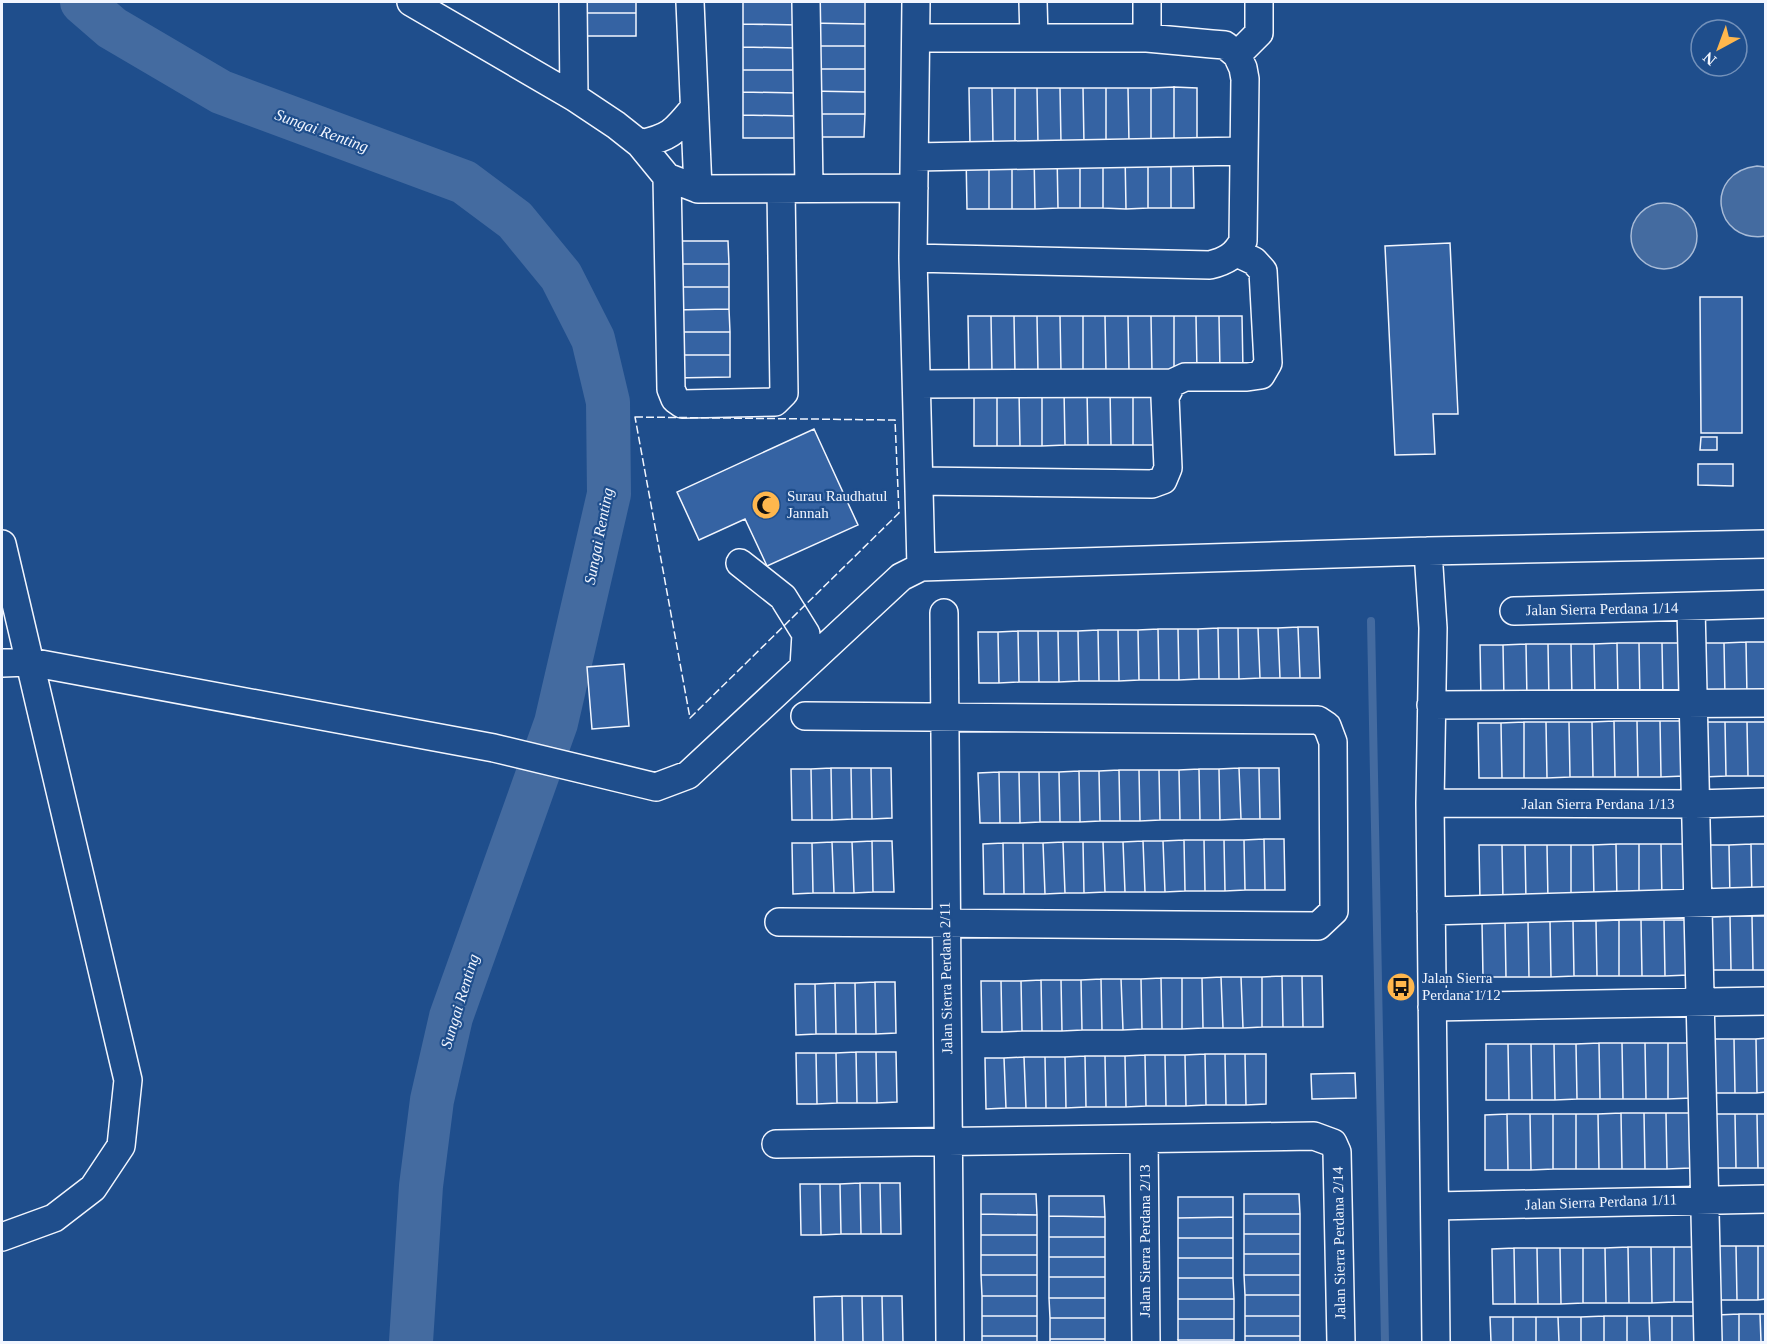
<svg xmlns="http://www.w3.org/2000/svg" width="1767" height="1344" font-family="'Times New Roman',serif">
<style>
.water{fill:#446ba0;stroke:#a8bbd7;stroke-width:1.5}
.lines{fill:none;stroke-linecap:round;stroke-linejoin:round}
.stream{stroke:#446ba0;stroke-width:8}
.river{stroke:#446ba0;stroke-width:44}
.building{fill:#3563a3;stroke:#f2f6ff;stroke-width:1.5}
.minor-casing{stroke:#f2f6ff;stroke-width:30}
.minor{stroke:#1f4e8c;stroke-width:27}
.fence{stroke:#f2f6ff;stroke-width:1.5;stroke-dasharray:8 3;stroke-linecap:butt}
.labels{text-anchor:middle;stroke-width:4.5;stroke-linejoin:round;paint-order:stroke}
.poi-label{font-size:15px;fill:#f2f6ff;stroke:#1f4e8c;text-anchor:start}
.street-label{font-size:15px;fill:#f2f6ff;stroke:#1f4e8c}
.water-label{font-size:16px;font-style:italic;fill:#f2f6ff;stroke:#1f4e8c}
</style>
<rect width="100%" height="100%" fill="#1f4e8c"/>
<path class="water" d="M1757,166l8,1 1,69c-53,8 -63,-64 -9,-70z
M1631 236a33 33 0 1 1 66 0a33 33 0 1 1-66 0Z"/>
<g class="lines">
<path class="stream" d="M1371,621l14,721"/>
<path class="river" d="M82,2l30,26 109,64 243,90 51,38 46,56 32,63 15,63 1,92 -53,229 -105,294 -19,83 -11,86 -10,156"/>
</g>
<path class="building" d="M580,2h56v11h-56z
M743,2h56v23l-56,-1z
M809,2h56v22l-56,-1z
M580,13h56v23h-56z
M809,23l56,1v22h-56z
M743,24l56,1 -1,23 -55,-1z
M809,46h56v23h-56z
M743,47l55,1 1,22h-56z
M809,69h56v23l-56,-1z
M743,70h56l-1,23 -55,-1z
M1174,87l23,1v55h-23z
M1174,87v56h-23v-55z
M969,88h23l1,56h-23z
M992,88h23v56h-22z
M1015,88h22l1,55 -23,1z
M1037,88h23l1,55h-23z
M1060,88h23l1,56 -23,-1z
M1083,88h23v55l-22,1z
M1106,88h22l1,55h-23z
M1128,88h23v55h-22z
M809,91l56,1v22h-56z
M743,92l55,1v23l-55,-1z
M809,114h56l-1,23h-55z
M743,115l55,1v22h-55z
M966,153h23v56h-22z
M989,153h23v56h-23z
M1012,153h22l1,56h-23z
M1034,153h23l1,55 -23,1z
M1057,153h23v55h-22z
M1080,153h23v55h-23z
M1103,153h22l1,56 -23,-1z
M1125,153h23v55l-22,1z
M1148,153h23v55h-23z
M1171,153h22l1,55h-23z
M673,241h55l1,23h-56z
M1450,243l8,171h-25l2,40 -40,1 -10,-209z
M673,264h56v23h-56z
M673,287h56v22l-55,1z
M1700,297h42v136h-41z
M729,309l1,23h-56v-22z
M968,316h23l1,56h-23z
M991,316h23l1,56h-23z
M1014,316h23l1,56h-23z
M1037,316h23l1,56h-23z
M1060,316h23v56h-22z
M1083,316h22l1,56h-23z
M1105,316h23l1,55 -23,1z
M1128,316h23l1,56 -23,-1z
M1151,316h23v56h-22z
M1174,316h22l1,55 -23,1z
M1196,316h23l1,55h-23z
M1219,316h23l1,55h-23z
M674,332h56v23h-56z
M674,355h56v22l-56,1z
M974,390h23v56h-23z
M997,390h22l1,56h-23z
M1019,390h23v56h-22z
M1042,390h22l1,55 -23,1z
M1064,390h23l1,55h-23z
M1087,390h23l1,55h-23z
M1110,390h23v55h-22z
M1133,390h23v55h-23z
M814,429l44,96 -91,41 -22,-47 -46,21 -22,-48z
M1701,437h16v13h-17z
M1698,464h35v22l-35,-1z
M1298,627h20l2,51h-20z
M1298,627l2,51h-20l-2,-50z
M1218,628h20l1,51h-20z
M1218,628l1,51h-20l-1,-50z
M1238,628h20l2,50 -21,1z
M1258,628h20l2,50h-20z
M1158,629h20l1,51h-20z
M1158,629l1,51h-20l-1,-50z
M1178,629h20l1,50 -20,1z
M1098,630h20l1,51h-20z
M1098,630l1,51h-20l-1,-50z
M1118,630h20l1,50 -20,1z
M1018,631h20l1,51h-20z
M1018,631l1,51 -20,1 -1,-51z
M1038,631h20l1,51h-20z
M1058,631h20l1,50 -20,1z
M978,632h20l1,51h-20z
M1746,642l1,54 -22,1 -1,-54z
M1746,642h20v54h-19z
M1617,643l1,56h-23l-1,-55z
M1617,643h22l1,56h-22z
M1639,643h23l1,56h-23z
M1662,643h23l1,56h-23z
M1702,643h22l1,54h-21z
M1526,644l1,56h-23l-1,-55z
M1526,644h22l1,56h-22z
M1548,644h23l1,55 -23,1z
M1571,644h23l1,55h-23z
M1480,645h23l1,55h-23z
M624,664l5,62 -37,3 -5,-62z
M1614,721l1,56h-22l-1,-55z
M1614,721h23l1,56h-23z
M1637,721h23l1,56h-23z
M1660,721h23l1,55 -23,1z
M1524,722v56h-22l-1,-55z
M1524,722h22l1,56h-23z
M1546,722h23l1,55 -23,1z
M1569,722h23l1,55h-23z
M1703,722h22l1,54 -22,1z
M1725,722h22l1,54h-22z
M1747,722h19v54h-18z
M1478,723h23l1,55h-23z
M831,768l1,52h-20l-1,-51z
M831,768h20l1,51 -20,1z
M851,768h20l1,51h-20z
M871,768h20l1,50 -20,1z
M1239,768l2,51 -21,1 -1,-51z
M1239,768h20l1,51h-19z
M1259,768h20l1,51h-20z
M791,769h20l1,51h-20z
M1199,769l1,51h-20l-1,-50z
M1199,769h20l1,51h-20z
M1119,770l1,51h-20l-1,-50z
M1119,770h20l1,51h-20z
M1139,770h20l1,50 -20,1z
M1159,770h20l1,50h-20z
M1079,771l1,51h-20l-1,-50z
M1079,771h20l1,50 -20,1z
M999,772h20l1,51h-20z
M999,772l1,51h-20l-2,-50z
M1019,772h20l1,50 -20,1z
M1039,772h20l1,50h-20z
M1264,839h20l1,51h-20z
M1264,839l1,51h-20l-1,-50z
M1184,840l1,51 -20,1 -2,-51z
M1184,840h20l1,51h-20z
M1204,840h20l1,51h-20z
M1224,840h20l1,50 -20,1z
M872,841h20l2,51h-21z
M872,841l1,51 -19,1 -2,-51z
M1143,841l2,51h-20l-2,-50z
M1143,841h20l2,51h-20z
M832,842l2,51h-21l-1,-50z
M832,842h20l2,51h-20z
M1063,842l2,51 -20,1 -2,-51z
M1063,842h20l1,51h-19z
M1083,842h20l2,50 -21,1z
M1103,842h20l2,50h-20z
M792,843h20l1,50 -20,1z
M1003,843h20l1,51h-20z
M1003,843l1,51h-20l-1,-50z
M1023,843h20l2,51h-21z
M1616,844l1,56h-23l-1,-55z
M1616,844h23v56h-22z
M1639,844h22l1,56h-23z
M1661,844h23l1,55 -23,1z
M1751,844l1,54h-22l-1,-53z
M1751,844h15v54h-14z
M1479,845h23l1,56h-23z
M1502,845h23l1,56h-23z
M1525,845h22l1,56h-22z
M1547,845h24v55l-23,1z
M1571,845h22l1,55h-23z
M1707,845h22l1,53 -22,1z
M1730,916h22l1,54h-22z
M1730,916l1,54h-22l-1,-53z
M1752,916h14v54h-13z
M1619,920v56h-22l-1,-55z
M1619,920h22l1,56h-23z
M1641,920h23l1,56h-23z
M1664,920h23l1,55 -23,1z
M1505,921l1,56h-23l-1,-55z
M1505,921h23l1,56h-23z
M1528,921h22l1,56h-22z
M1550,921h23l1,55 -23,1z
M1573,921h23l1,55h-23z
M1282,976l1,51h-21v-50z
M1282,976h20l1,51h-20z
M1302,976h20l1,51h-20z
M1221,977l2,51h-20l-1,-50z
M1221,977h20l2,51h-20z
M1241,977h21v50l-19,1z
M1161,978l1,51h-20l-1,-50z
M1161,978h21v51h-20z
M1182,978h20l1,50 -21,1z
M1101,979h20l2,51h-21z
M1101,979l1,51h-20l-1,-50z
M1121,979h20l1,50 -19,1z
M1041,980l1,51h-20l-1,-50z
M1041,980h20l1,51h-20z
M1061,980h20l1,50 -20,1z
M981,981h20l1,51h-20z
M1001,981h20l1,50 -20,1z
M875,982h20l1,51 -20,1z
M875,982l1,52h-20l-1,-51z
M835,983l1,51h-20l-1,-50z
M835,983h20l1,51h-20z
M795,984h20l1,50 -20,1z
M1766,1038v54l-9,1 -1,-54z
M1712,1039h22l1,54h-22z
M1734,1039h22l1,54h-22z
M1599,1043l1,56h-23l-1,-55z
M1599,1043h23l1,56h-23z
M1622,1043h23l1,56h-23z
M1645,1043h23v56h-22z
M1668,1043h22l1,55 -23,1z
M1486,1044h22l1,56h-23z
M1508,1044h23l1,56h-23z
M1531,1044h23l1,56h-23z
M1554,1044h22l1,55 -22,1z
M856,1052h20l1,51h-20z
M856,1052l1,51h-20l-1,-50z
M876,1052h20l1,50 -20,1z
M796,1053h20l1,51h-20z
M816,1053h20l1,50 -20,1z
M1205,1054l1,51 -20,1 -1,-51z
M1205,1054h20l1,51h-20z
M1225,1054h20l1,51h-20z
M1245,1054h21v50l-20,1z
M1145,1055l1,51 -20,1 -1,-51z
M1145,1055h20l1,51h-20z
M1165,1055h20l1,51h-20z
M1085,1056l1,51 -20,1 -1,-51z
M1085,1056h20l1,51h-20z
M1105,1056h20l1,51h-20z
M1024,1057h21l1,51h-20z
M1024,1057l2,51h-20l-2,-50z
M1045,1057h20l1,51h-20z
M985,1058h19l2,50 -20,1z
M1355,1073l1,25 -44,1 -1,-25z
M1621,1113l1,56h-23l-1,-55z
M1621,1113h23l1,56h-23z
M1644,1113h22l1,56h-22z
M1666,1113h23l1,55 -23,1z
M1507,1114l1,56h-23v-55z
M1507,1114h23l1,56h-23z
M1530,1114h23v55l-22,1z
M1553,1114h23v55h-23z
M1576,1114h22l1,55h-23z
M1713,1114h22l1,54h-22z
M1735,1114h22l1,54h-22z
M1757,1114h9v54h-8z
M860,1183h20l1,51h-20z
M860,1183l1,51h-20l-1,-50z
M880,1183h20l1,51h-20z
M800,1184h20l1,51h-20z
M820,1184h20l1,50 -20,1z
M981,1194h55l1,21 -56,-1z
M1244,1194h55l1,20h-56z
M1049,1196h55l1,21 -56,-1z
M1178,1197h55v20l-55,1z
M981,1214l56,1v20h-56z
M1244,1214h56v20h-56z
M1049,1216l56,1v20h-56z
M1233,1217v21h-55v-20z
M1244,1234h56v20h-56z
M981,1235h56v20h-56z
M1049,1237h56v20h-56z
M1178,1238h55v20h-55z
M1714,1246h22l1,54h-22z
M1736,1246h22v54h-21z
M1758,1246h8v53l-8,1z
M1628,1247h23l1,56h-23z
M1628,1247l1,56h-23l-1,-55z
M1651,1247h23v55l-22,1z
M1674,1247h22l1,55h-23z
M1514,1248h23l1,56h-23z
M1514,1248l1,56h-22l-1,-55z
M1537,1248h23l1,56h-23z
M1560,1248h23v55l-22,1z
M1583,1248h22l1,55h-23z
M1244,1254h56v21h-56z
M981,1255h56v20h-56z
M1049,1257h56v20h-56z
M1178,1258h55v20h-55z
M981,1275h56v21h-55z
M1244,1275h56v20h-55z
M1049,1277h56v21h-56z
M1178,1278h55l1,21h-56z
M1245,1295h55v21h-55z
M842,1296l1,46h-28l-1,-45z
M842,1296h20l1,46h-20z
M862,1296h20l1,46h-20z
M882,1296h20l1,46h-20z
M982,1296h55v20h-55z
M1049,1298h56v20h-55z
M1178,1299h56v20h-56z
M1739,1314h21l1,28h-22z
M1739,1314v28h-22v-27z
M1760,1314h6v28h-5z
M982,1316h55v20h-55z
M1245,1316h55v20h-55z
M1604,1316v26h-23v-25z
M1604,1316h23v26h-23z
M1627,1316h22l1,26h-23z
M1649,1316h23v26h-22z
M1672,1316h23v26h-23z
M1490,1317h23v25h-22z
M1513,1317h23v25h-23z
M1536,1317h22l1,25h-23z
M1558,1317h23v25h-22z
M1050,1318h55v21h-55z
M1178,1319h56v21h-56z
M982,1336h55v6h-55z
M1245,1336h55v6h-55z
M1050,1339h55v3h-55z
M1178,1340h56v2h-55z"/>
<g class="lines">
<g class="minor-casing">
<path id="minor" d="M411,2l163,95 42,28 24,19 27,33 31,12 216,-1
M573,2l1,95
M690,2l8,187
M806,2l3,186
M916,2l-3,256 8,309
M1033,2l1,36
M1147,2v36
M1237,55l22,-22v-31
M640,144c31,-7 34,-12 54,-36
M915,157l329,-6
M667,177l4,212 4,10 7,5 93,-2 9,-9 -3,-204
M913,258l297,7c16,-4 25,-9 33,-24l2,-162 -2,-11 -6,-13 -12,-10 -13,-1 -65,-6h-231
M917,384l255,-1
M919,481l233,3 11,-4 5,-12 -3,-71 7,-14 13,-6h62l14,-2 7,-12 -5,-92 -9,-10 -17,-8
M2,544l126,536 -7,66 -28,42 -39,30 -52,19
M1428,551l5,77 -3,175 6,539
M740,563l43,34 23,37 -2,33
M1691,607l17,735
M1514,611l252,-7
M944,613l6,729
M2,663l28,-1 464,86 162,39 32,-12 213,-198 20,-10 507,-16 338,-7
M1431,705l335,-2
M1430,803l265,1 71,-2
M1431,911l335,-10
M779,922l539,4 16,-15 -1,-169 -6,-16 -9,-6 -513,-4
M1432,1007l334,-6
M1144,1139l2,203
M776,1144l538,-8 19,7 4,9 4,190
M1436,1206l330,-7"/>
</g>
<use href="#minor" class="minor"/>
<path class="fence" d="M635,417l260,3 4,93 -209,205z"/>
</g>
<defs>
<g id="mosque-disc" transform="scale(1.5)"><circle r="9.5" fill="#ffb74d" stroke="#1f4e8c"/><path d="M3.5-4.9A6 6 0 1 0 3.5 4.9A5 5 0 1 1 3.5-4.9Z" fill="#111"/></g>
<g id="bus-disc" transform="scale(1.5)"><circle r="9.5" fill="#ffb74d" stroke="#1f4e8c"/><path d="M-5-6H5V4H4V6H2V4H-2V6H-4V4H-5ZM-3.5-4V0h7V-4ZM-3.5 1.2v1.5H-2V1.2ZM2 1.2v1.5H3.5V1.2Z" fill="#111"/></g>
</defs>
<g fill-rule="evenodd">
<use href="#mosque-disc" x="766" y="505"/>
<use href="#bus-disc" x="1401" y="987"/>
</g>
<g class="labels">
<g class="poi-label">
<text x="787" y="501">Surau Raudhatul<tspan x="787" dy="17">Jannah</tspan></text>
<text x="1422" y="983">Jalan Sierra<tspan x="1422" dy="17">Perdana 1/12</tspan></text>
</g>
<g class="street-label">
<text transform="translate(1602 609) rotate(-1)" y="5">Jalan Sierra Perdana 1/14</text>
<text x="1598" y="809">Jalan Sierra Perdana 1/13</text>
<text transform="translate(946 978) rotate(-91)" y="5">Jalan Sierra Perdana 2/11</text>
<text transform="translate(1601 1202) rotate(-2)" y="5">Jalan Sierra Perdana 1/11</text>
<text transform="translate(1145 1241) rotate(-90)" y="5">Jalan Sierra Perdana 2/13</text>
<text transform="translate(1339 1243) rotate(-91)" y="5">Jalan Sierra Perdana 2/14</text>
</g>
<g class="water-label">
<text transform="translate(322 130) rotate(20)" y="6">Sungai Renting</text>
<text transform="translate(598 536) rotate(-79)" y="6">Sungai Renting</text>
<text transform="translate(459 1001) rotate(-73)" y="6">Sungai Renting</text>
</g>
</g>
<rect width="1767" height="1344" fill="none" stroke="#f2f6ff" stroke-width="6"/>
<g transform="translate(1719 48) rotate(221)"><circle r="28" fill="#1f4e8c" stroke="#7391ba" stroke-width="1.5"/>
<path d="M0-4.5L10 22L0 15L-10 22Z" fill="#ffb74d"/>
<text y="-9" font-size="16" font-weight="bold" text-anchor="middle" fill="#f2f6ff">N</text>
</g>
</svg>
